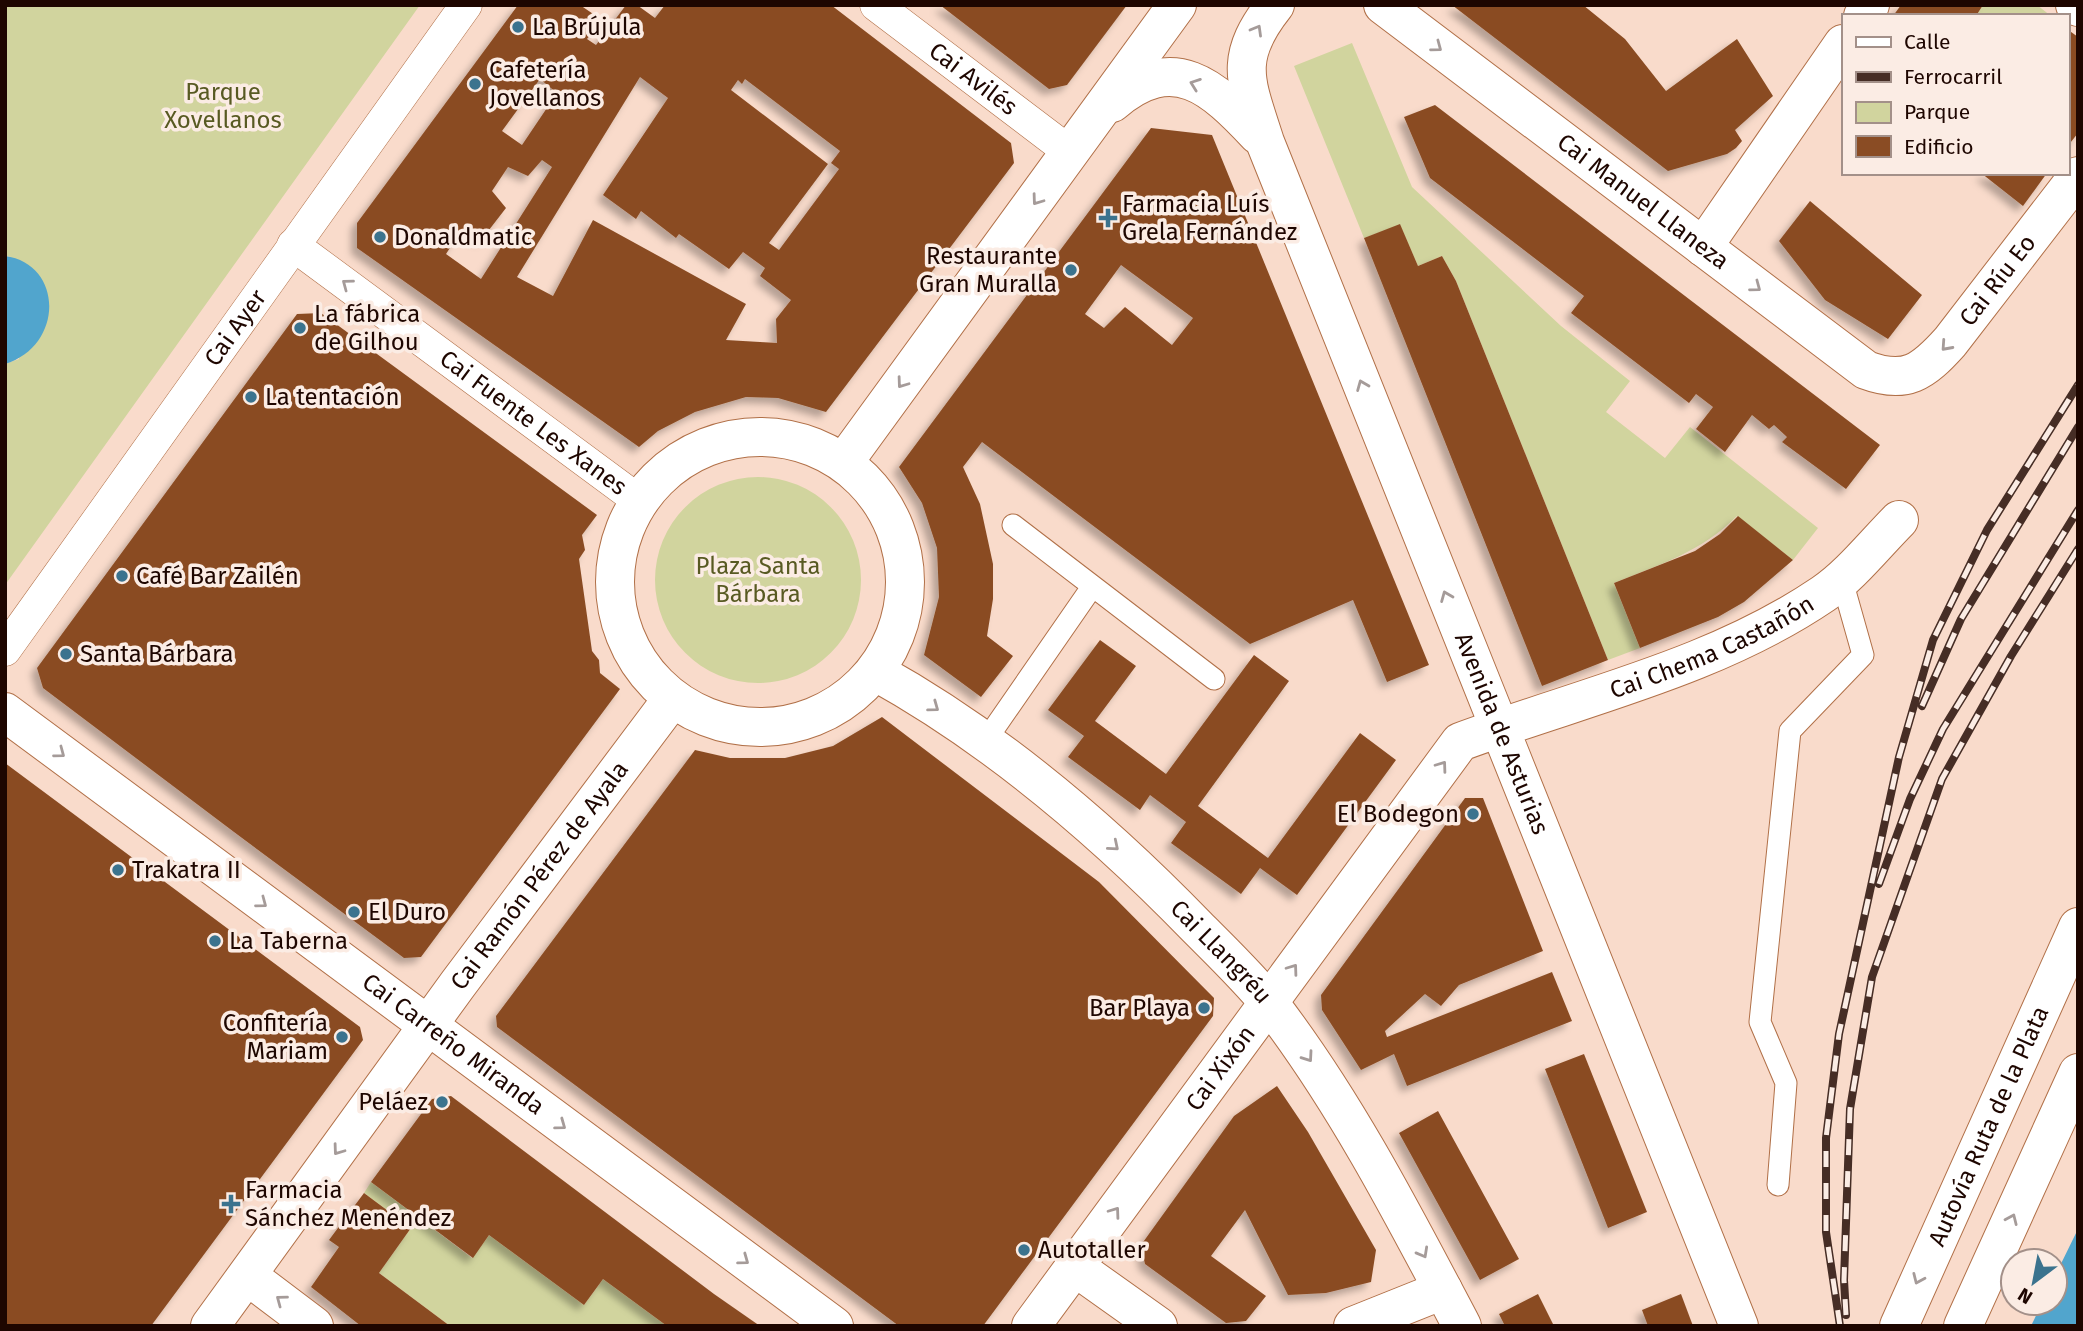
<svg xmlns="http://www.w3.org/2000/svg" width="2083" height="1331" font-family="'Fira Sans',sans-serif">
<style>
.green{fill:#d1d49e}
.water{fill:#51a5cd}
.building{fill:#8a4c24;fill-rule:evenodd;filter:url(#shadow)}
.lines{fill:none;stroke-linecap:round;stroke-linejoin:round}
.service-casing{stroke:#b17048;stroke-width:23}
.pedestrian-casing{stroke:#b17048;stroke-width:33}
.minor-casing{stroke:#b17048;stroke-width:40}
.motorway-casing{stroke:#b17048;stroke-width:40}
.service{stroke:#fff;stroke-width:21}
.pedestrian{stroke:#fff;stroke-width:32}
.minor{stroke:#fff;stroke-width:38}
.motorway{stroke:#fff;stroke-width:38}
.rail-casing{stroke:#462d25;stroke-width:8}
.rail{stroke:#fbece4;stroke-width:5;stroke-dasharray:16;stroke-linecap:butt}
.oneway{stroke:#a59b99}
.poi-dot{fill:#3b738e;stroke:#fbece4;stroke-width:2.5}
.labels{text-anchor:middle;stroke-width:7;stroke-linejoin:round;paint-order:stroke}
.poi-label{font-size:24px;fill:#1e0600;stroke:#fbece4;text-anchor:start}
.street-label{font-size:24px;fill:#1e0600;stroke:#fbece4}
.park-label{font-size:24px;fill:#585a22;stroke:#fbece4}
</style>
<defs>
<filter id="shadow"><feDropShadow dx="-6" dy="6" stdDeviation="3.5" flood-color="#0004"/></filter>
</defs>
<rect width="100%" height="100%" fill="#f9dbcb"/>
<path class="green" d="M5,5h415l-415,580v-221l14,-5 -8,-102 -6,-1z
M1983,5h54l14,11h-75z
M1352,43l60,144 149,139 69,55 -24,31 59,46 25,-31 128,101 -25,32 -56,-44c-36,36 -76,48 -123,67l26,65 -32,12 -152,-379 -14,-25 -24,10 -18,-41 -36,13 -70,-172z
M655 580a103 103 0 1 1 206 0a103 103 0 1 1-206 0Z
M371,1182l101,76 17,-23 95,70 19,-26 64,47h-217l-71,-53 32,-45 -47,-35z"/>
<path class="water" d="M5,256c59,8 59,90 0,108z
M2078,1229v97h-47l11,-23h13v-27z"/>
<path class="building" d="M518,5h62l22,15 -15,19 9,6 30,-40h11l18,13 10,-13h166l180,138 3,20 -188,249 -48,-14 -32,-1 -51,15 -37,19 -19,16 -282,-199v-25zM640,77l28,21 -65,97 33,24 5,-8 35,27 3,-4 50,35 14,-17 22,16 -5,8 31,24 -15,19 1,24 -51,-3 20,-36 -153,-84 -40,76 -36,-19zM540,79l17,14 -35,52 -20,-14zM745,79l95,72 -9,12 8,6 -60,81 -10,-7 59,-79 -97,-74 7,-10 4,4zM542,160l10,7 -71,112 -35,-25 15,-23 21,8 24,-31 -14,-17 16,-24 20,9z
M940,5h187l-60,80 -18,4z
M1452,5h131l42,34 41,52 71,-52 36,57 -38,34 7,11 -6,7 -9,6 -59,17z
M1901,5h82l-7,11h-83z
M2067,29l11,8v96l-11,14z
M1435,105l445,340 -34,44 -64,-47 5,-5 -13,-12 -5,4 -17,-14 -27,37 -29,-23 17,-22 -17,-13 -7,9 -118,-90 13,-17 -154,-118 -26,-61z
M1151,128l61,7 217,530 -42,17 -34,-82 -103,44 -268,-202 -19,25 17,37 13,60v35l-6,37 26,20 -32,41 -57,-42 15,-58 -2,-49 -15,-45 -23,-36zM1121,265l72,53 -21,27 -47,-38 -21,21 -19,-14z
M1981,173h66l-24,33z
M1810,201l112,94 -34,44 -63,-39 -46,-59z
M1400,224l18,42 24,-10 14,25 152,379 -66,26 -178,-448z
M321,313l276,202 -15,20 3,15 -6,9 13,92 7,9 1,13 20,16 -199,268 -17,1 -170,-126 -191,-144 -6,-20 260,-354z
M1738,516l55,44 -49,42 -26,15 -78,31 -26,-65 81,-32 25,-17z
M1100,640l36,26 -41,55 71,53 88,-119 35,26 -91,125 70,52 92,-125 36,27 -99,135 -37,-27 -19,26 -70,-51 15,-21 -36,-27 -10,15 -72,-53 16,-21 -36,-26z
M882,717l217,165 115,116 -1,18 -230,310h-84l-402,-299 -1,-11 199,-266 35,8h55l48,-12z
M5,763l355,264 3,13 -212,286h-146z
M1465,798h18l60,153 -84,34 -18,21 -16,-12 -40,37 2,6 165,-65 20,49 -165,65 -13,-32 -33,16 -39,-60 -1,-15z
M1584,1054l63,158 -39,16 -63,-159z
M1277,1086l31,46 68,118 -5,32 -45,11 -38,2 -43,-85 -34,46 55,40 -20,25 -20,2 -81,-59 -4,-19 93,-129z
M451,1096l263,198 46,32h-93l-64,-47 -19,26 -95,-70 -16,23 -102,-76 61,-83z
M1438,1111l81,148 -39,21 -81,-147z
M364,1193l47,35 -32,45 71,53h-89l-50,-39 28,-40 -10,-7z
M1538,1294l16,32h-49l-6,-12z
M1681,1294l12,32h-45l-6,-16z"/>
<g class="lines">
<g class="service-casing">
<path id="service" d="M1013,525l201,154
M984,743l108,-156
M1778,1185l8,-102 -26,-61 30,-291 73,-76 -22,-78"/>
</g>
<g class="pedestrian-casing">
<g id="pedestrian">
<path id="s1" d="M876,5l195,148"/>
<path id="s2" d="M293,245l345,255"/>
<path id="s3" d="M5,650l461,-645"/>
</g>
</g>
<g class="minor-casing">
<g id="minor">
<path id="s4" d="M1275,5c-43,54 -29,77 -10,137l474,1184"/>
<path id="s5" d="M1383,5l483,365c40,15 57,2 84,-28l128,-166"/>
<path d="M2075,5l3,2"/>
<path d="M1863,16l7,-11"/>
<path d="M1112,103c62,-53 101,-16 146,32"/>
<path d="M1703,247l140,-203"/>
<circle cx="760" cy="582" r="145"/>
<path d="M844,462l333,-457"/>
<path id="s6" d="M876,672c119,66 227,158 321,255 25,25 51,50 73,77 76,99 134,212 192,322"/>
<path id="s7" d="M5,712l829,614"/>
<path d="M1075,1267l83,59"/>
<path d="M248,1276l66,50"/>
<path id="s8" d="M210,1326l248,-342 214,-285"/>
<path id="s9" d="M1031,1326l429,-584c121,-45 254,-74 363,-148 27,-18 52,-50 76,-74"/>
<path d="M1353,1326l90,-36"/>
</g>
</g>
<g class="motorway-casing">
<g id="motorway">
<path id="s10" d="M1899,1326l179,-399"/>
<path d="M1963,1326l115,-253"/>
</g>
</g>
<use href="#service" class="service"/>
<use href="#pedestrian" class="pedestrian"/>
<use href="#minor" class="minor"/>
<use href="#motorway" class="motorway"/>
<g class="rail-casing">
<path id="rail" d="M1922,706l39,-87 117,-192
M1879,884l31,-85 33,-70 135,-219
M1846,1315l-2,-35 6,-171 22,-132 70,-198 69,-123 67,-107
M1840,1326l-14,-94v-94l13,-104 60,-277 34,-117 54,-110 91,-145"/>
</g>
<use href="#rail" class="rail"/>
</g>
<defs><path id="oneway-chevron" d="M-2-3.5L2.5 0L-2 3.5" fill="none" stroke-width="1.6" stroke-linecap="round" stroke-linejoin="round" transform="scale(1.75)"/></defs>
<g class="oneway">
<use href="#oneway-chevron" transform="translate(1257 30) rotate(-60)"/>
<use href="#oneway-chevron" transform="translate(1437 47) rotate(37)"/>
<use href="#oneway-chevron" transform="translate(1195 84) rotate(-160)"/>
<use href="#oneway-chevron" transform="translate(1037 200) rotate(126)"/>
<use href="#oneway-chevron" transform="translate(347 284) rotate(-143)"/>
<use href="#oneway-chevron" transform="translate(1756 287) rotate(37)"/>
<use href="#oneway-chevron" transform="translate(1946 346) rotate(132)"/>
<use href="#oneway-chevron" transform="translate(902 383) rotate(126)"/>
<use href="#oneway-chevron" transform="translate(1362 385) rotate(-112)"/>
<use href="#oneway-chevron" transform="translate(1446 596) rotate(-112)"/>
<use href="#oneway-chevron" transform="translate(934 707) rotate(36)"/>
<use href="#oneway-chevron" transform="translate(60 753) rotate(37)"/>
<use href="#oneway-chevron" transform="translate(1442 766) rotate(-54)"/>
<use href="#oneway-chevron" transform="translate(1114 846) rotate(40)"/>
<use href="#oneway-chevron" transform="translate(262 903) rotate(37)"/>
<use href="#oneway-chevron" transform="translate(1293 969) rotate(-54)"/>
<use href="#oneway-chevron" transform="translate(1308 1057) rotate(55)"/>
<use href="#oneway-chevron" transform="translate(561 1125) rotate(36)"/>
<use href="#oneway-chevron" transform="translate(338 1150) rotate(126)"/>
<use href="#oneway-chevron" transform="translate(1115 1212) rotate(-54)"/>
<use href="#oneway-chevron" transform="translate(2012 1219) rotate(-66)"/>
<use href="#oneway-chevron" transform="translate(1423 1253) rotate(61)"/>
<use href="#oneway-chevron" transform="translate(744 1260) rotate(36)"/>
<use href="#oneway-chevron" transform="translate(1918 1279) rotate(114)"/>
<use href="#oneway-chevron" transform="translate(281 1300) rotate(-143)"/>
</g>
<g class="poi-dot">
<circle cx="518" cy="27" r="7"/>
<circle cx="475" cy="84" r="7"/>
<path d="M1104.5 207.5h7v7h7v7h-7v7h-7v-7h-7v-7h7z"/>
<circle cx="380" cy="237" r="7"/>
<circle cx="1071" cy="270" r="7"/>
<circle cx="300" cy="328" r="7"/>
<circle cx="251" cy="397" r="7"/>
<circle cx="122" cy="576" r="7"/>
<circle cx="66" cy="654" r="7"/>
<circle cx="1473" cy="814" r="7"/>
<circle cx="118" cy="870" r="7"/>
<circle cx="354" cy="912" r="7"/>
<circle cx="215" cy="941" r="7"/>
<circle cx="1204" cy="1008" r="7"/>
<circle cx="342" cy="1037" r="7"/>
<circle cx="442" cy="1102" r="7"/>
<path d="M227.5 1193.5h7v7h7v7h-7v7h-7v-7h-7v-7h7z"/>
<circle cx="1024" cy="1250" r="7"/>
</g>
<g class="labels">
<g class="poi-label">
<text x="532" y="35">La Brújula</text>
<text x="489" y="78">Cafetería<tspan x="489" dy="28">Jovellanos</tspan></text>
<text x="1122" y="212">Farmacia Luís<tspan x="1122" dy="28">Grela Fernández</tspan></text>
<text x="394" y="245">Donaldmatic</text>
<text x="1057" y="264" text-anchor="end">Restaurante<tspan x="1057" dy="28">Gran Muralla</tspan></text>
<text x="314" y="322">La fábrica<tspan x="314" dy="28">de Gilhou</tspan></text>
<text x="265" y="405">La tentación</text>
<text x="136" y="584">Café Bar Zailén</text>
<text x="80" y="662">Santa Bárbara</text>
<text x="1459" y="822" text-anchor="end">El Bodegon</text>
<text x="132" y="878">Trakatra II</text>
<text x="368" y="920">El Duro</text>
<text x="229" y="949">La Taberna</text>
<text x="1190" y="1016" text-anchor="end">Bar Playa</text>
<text x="328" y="1031" text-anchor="end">Confitería<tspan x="328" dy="28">Mariam</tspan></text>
<text x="428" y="1110" text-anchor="end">Peláez</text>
<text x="245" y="1198">Farmacia<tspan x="245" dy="28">Sánchez Menéndez</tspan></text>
<text x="1038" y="1258">Autotaller</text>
</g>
<g class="street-label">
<text dy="8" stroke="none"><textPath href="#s1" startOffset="122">Cai Avilés</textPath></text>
<text dy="8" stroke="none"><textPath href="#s5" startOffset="326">Cai Manuel Llaneza</textPath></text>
<text dy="8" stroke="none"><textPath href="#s5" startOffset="780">Cai Ríu Eo</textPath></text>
<text dy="8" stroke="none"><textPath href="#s3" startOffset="396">Cai Ayer</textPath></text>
<text dy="8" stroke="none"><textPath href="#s2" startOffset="299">Cai Fuente Les Xanes</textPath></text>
<text dy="8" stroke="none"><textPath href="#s9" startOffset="994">Cai Chema Castañón</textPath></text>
<text dy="8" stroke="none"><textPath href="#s4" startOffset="784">Avenida de Asturias</textPath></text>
<text dy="8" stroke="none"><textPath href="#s8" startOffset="558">Cai Ramón Pérez de Ayala</textPath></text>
<text dy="8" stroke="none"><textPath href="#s6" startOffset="446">Cai Llangréu</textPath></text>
<text dy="8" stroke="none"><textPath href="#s7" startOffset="558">Cai Carreño Miranda</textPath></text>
<text dy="8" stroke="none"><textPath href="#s9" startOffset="320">Cai Xixón</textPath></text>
<text dy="8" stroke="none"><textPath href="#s10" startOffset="219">Autovía Ruta de la Plata</textPath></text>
</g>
<g class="park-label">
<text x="223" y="100">Parque<tspan x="223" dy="28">Xovellanos</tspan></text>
<text x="758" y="574">Plaza Santa<tspan x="758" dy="28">Bárbara</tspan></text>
</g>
</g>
<rect width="2083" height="1331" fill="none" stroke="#1e0600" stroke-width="14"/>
<rect x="1842" y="14" width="228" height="161" fill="#fbece4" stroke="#a39089" stroke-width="2"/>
<rect x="1856" y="37" width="35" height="10" fill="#ffffff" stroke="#a39089" stroke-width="2"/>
<text x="1904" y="49" font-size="21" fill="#1e0600">Calle</text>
<rect x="1856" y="72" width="35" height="10" fill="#462d25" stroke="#a39089" stroke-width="2"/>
<text x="1904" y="84" font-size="21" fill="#1e0600">Ferrocarril</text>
<rect x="1856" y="102" width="35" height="21" fill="#d1d49e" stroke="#a39089" stroke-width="2"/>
<text x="1904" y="119" font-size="21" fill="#1e0600">Parque</text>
<rect x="1856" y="136" width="35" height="21" fill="#8a4c24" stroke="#a39089" stroke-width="2"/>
<text x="1904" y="154" font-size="21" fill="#1e0600">Edificio</text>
<g transform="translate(2034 1282) rotate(212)"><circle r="33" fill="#fbece4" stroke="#a39089" stroke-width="2"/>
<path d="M0-5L12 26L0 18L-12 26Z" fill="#3b738e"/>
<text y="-10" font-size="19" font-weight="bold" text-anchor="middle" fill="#1e0600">N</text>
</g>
</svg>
